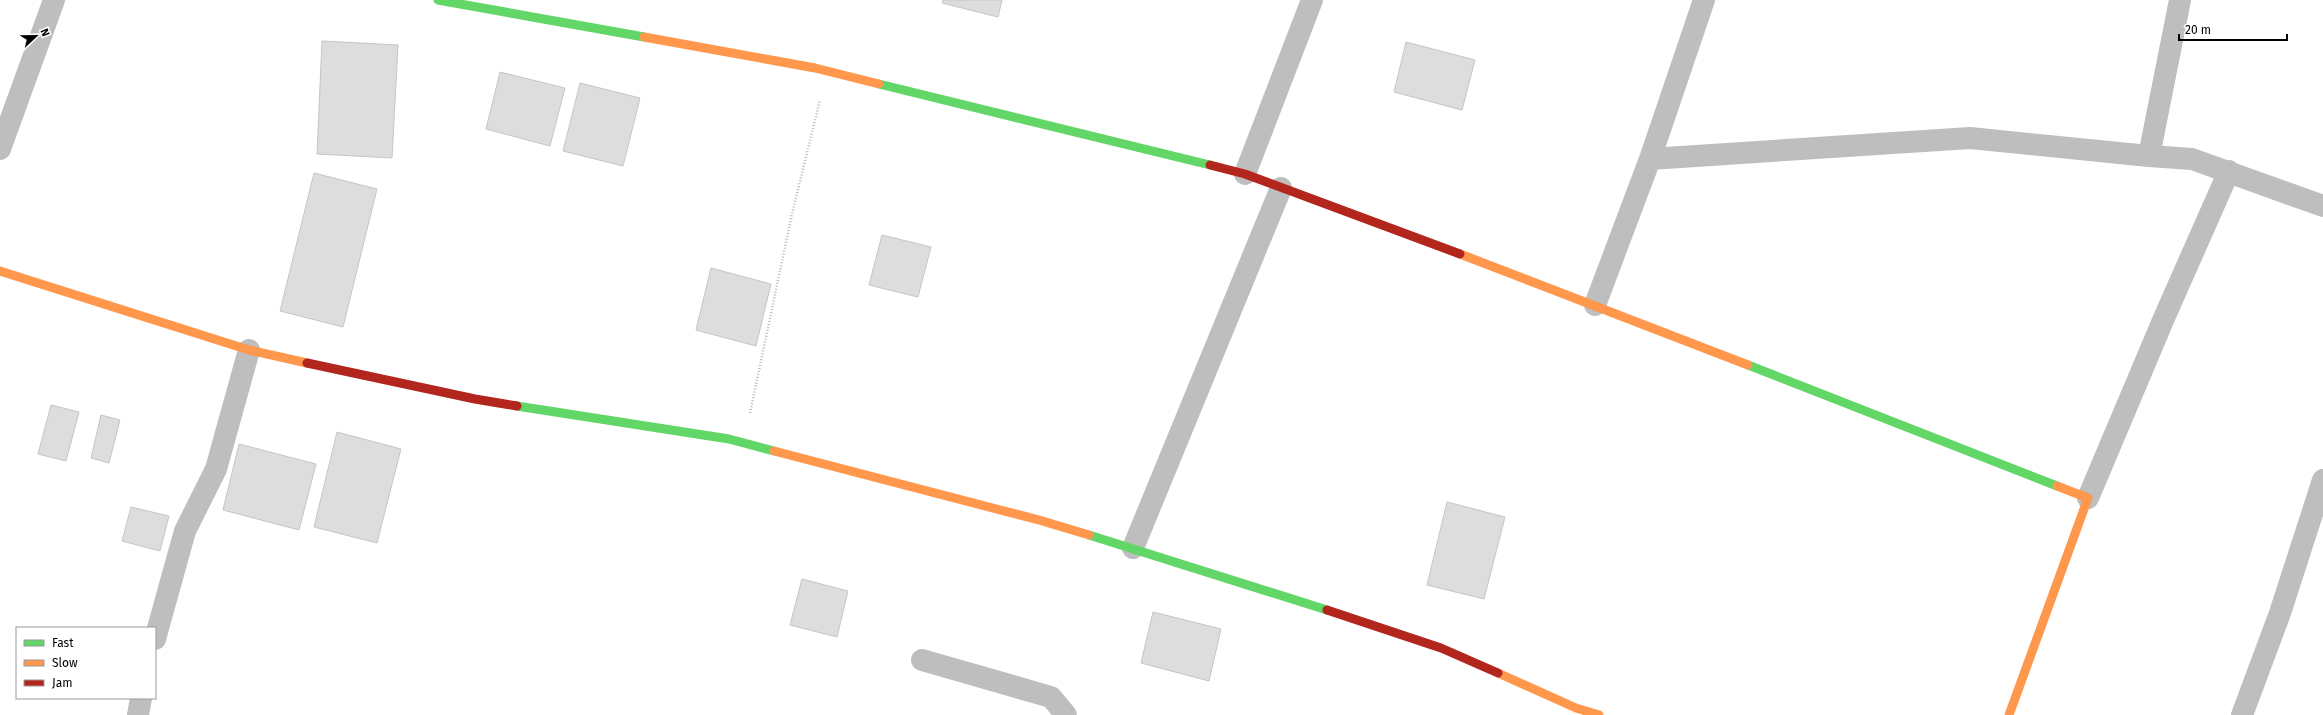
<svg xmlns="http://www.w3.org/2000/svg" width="2323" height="715" font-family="'Fira Sans',sans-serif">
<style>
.building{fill:#ddd;stroke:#c5c5c5}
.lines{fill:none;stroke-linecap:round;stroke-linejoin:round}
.path{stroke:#b8b8b8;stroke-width:2.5;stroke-dasharray:1 2;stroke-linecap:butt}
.street{stroke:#bebebe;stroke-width:22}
.fast{stroke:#63d668;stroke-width:9}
.slow{stroke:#ff974d;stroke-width:9}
.jam{stroke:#b3261e;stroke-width:9}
</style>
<rect width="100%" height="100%" fill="#fff"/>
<path class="building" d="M943,0h59l-4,17 -56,-14z
M322,41l76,4 -6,113 -75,-4z
M1406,42l69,18 -13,50 -68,-18z
M500,72l65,16 -15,58 -64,-17z
M580,83l60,15 -17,68 -60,-15z
M314,173l63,16 -34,138 -63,-16z
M882,235l49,12 -13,50 -49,-12z
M711,268l60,16 -15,62 -60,-16z
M51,405l28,7 -13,49 -28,-7z
M101,415l19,5 -11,43 -18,-5z
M337,432l64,17 -24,94 -63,-16z
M239,444l77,20 -17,66 -76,-20z
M1447,502l58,15 -21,82 -57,-14z
M131,507l38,9 -9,35 -38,-10z
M802,579l46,12 -11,46 -47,-12z
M1153,612l68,17 -12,52 -68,-18z"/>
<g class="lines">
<path class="path" d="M750,413l42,-199 28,-114"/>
<path class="street" d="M0,149l54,-149
M2149,156l31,-156
M1650,159l320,-21 179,18 43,3 131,47
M1245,174l67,-174
M1595,305l55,-146 54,-159
M2088,498l76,-180 65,-147
M1133,548l148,-360
M155,639l30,-108 31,-62 33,-119
M922,660l129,37 15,18
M138,715l3,-17
M2242,715l38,-102 43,-133"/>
<path class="fast" d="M438,0l206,37
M879,84l331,81
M1748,365l309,121
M517,406l212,33 45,12
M1089,535l238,75"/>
<path class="slow" d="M644,37l171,31 64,16
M1460,254l288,111
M0,271l249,79 58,13
M774,451l265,69 50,15
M1498,673l78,35 23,7
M2009,715l79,-217 -31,-12"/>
<path class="jam" d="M1210,165l35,9 215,80
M307,363l168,36 42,7
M1327,610l114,38 57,25"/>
</g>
<rect x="16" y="627" width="140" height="72" fill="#ffffff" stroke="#999999"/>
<rect x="24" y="640" width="20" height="6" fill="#63d668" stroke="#999999"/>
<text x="52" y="647" font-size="12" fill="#000000">Fast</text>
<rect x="24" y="660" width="20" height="6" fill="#ff974d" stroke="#999999"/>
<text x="52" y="667" font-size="12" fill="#000000">Slow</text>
<rect x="24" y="680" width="20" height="6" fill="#b3261e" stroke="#999999"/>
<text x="52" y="687" font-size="12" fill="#000000">Jam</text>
<g transform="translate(36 36) rotate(68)" stroke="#ffffff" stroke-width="3" paint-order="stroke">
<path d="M0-3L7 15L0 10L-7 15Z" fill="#000000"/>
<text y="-6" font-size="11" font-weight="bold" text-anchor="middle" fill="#000000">N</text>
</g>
<path d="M2179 34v6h108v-6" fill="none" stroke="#000000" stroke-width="2"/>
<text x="2185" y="34" font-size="12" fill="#000000" stroke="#ffffff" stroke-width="3" paint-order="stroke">20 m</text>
</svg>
